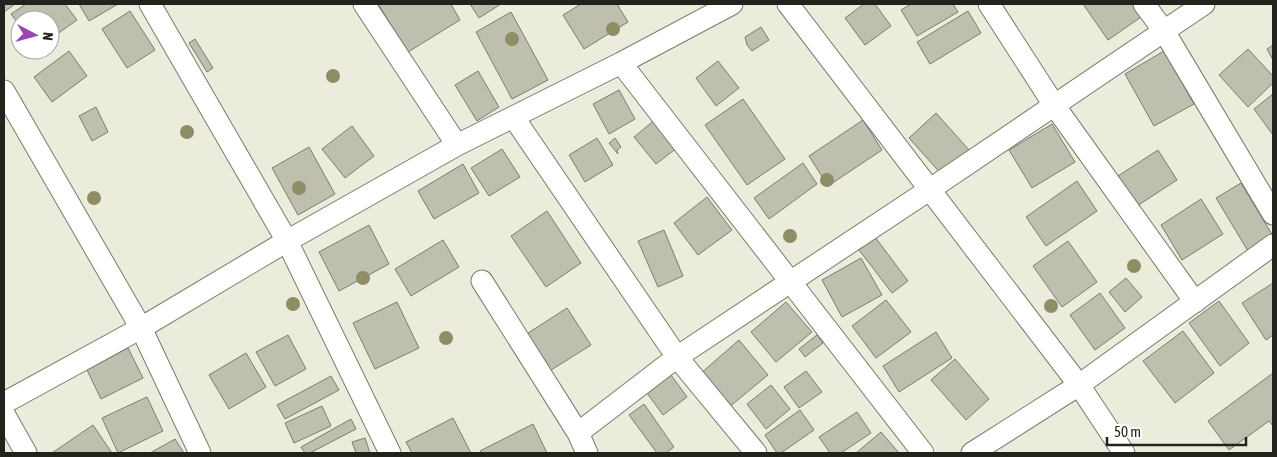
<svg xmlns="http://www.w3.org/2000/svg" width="1277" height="457" font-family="'Asap Condensed',sans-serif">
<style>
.building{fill:#bfbfb0;stroke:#7d7d6f}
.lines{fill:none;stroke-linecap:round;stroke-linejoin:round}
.minor-casing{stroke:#7a7b6c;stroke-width:23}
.minor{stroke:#fff;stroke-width:21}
.tree{fill:#8e8d65}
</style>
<rect width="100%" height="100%" fill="#ececdc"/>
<path class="building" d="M4,4h11l-11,8z
M26,4h39l12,16 -27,19v-19h-30v6l-9,-12z
M79,4h39l-29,17z
M378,4h73l9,16 -52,32z
M470,4h31l-22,14z
M581,4h36l11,18 -44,27 -21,-34z
M864,4h11l16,22 -26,19 -20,-27z
M911,4h42l5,8 -41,24 -16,-26z
M1083,4h49l9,13 -33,23z
M130,11l25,39 -28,18 -25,-39z
M968,11l13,22 -51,31 -13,-22z
M511,12l37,68 -36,19 -36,-67z
M761,27l8,13 -17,11 -5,-6 -2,-8z
M195,39l18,29 -6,4 -18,-29z
M1273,45v15l-6,-11z
M1248,49l25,27v7l-25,24 -29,-32z
M69,51l18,25 -35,26 -18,-25z
M1164,51l30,53 -40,22 -29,-52z
M718,61l21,27 -23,18 -20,-28z
M478,71l21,36 -22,14 -22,-36z
M619,90l16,29 -26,15 -16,-30z
M1273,94v41l-19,-26z
M743,99l42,60 -38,26 -42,-60z
M96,107l12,25 -16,9 -13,-25z
M936,113l34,38 -27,25 -34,-38z
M656,119l22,28 -22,17 -22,-27z
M863,120l19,30 -54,36 -19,-30z
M1052,124l23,38 -43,26 -23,-38z
M352,126l22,30 -29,22 -23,-29z
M597,138l16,27 -28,17 -16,-27z
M615,138l6,9 -4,3 1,4 -9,-11z
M309,147l26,47 -37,21 -26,-47z
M502,149l18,28 -31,19 -18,-28z
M1158,150l19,30 -40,26 -19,-30z
M803,163l14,21 -48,35 -15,-21z
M463,164l16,29 -45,26 -16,-28z
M1077,181l20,30 -51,35 -20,-29z
M1241,183l32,53 -25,15 -32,-53z
M707,197l25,33 -34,25 -24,-32z
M1201,199l22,35 -41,26 -21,-35z
M547,211l34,52 -35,24 -35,-51z
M369,225l20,39 -50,27 -20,-39z
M664,230l19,46 -25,11 -20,-46z
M875,237l33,44 -16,12 -33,-43z
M443,240l16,27 -48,29 -16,-27z
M1068,241l29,41 -35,25 -29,-41z
M861,258l21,37 -40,22 -20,-37z
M1126,278l16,19 -17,15 -16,-20z
M1273,283v52l-7,5 -24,-37z
M1100,293l25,35 -30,22 -25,-35z
M886,300l25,32 -35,26 -24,-32z
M1219,301l30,42 -29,23 -31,-43z
M397,302l22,46 -44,21 -22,-46z
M786,302l26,30 -36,30 -25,-30z
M567,308l24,37 -43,27 -23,-37z
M1183,331l31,42 -39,30 -32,-42z
M936,332l16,26 -53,34 -16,-26z
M288,335l18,34 -31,17 -19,-34z
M817,335l6,8 -18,14 -6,-8z
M739,340l29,35 -40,33 -28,-34z
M128,348l15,30 -42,21 -14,-29z
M246,353l20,34 -37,22 -20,-34z
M955,359l34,40 -23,21 -35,-40z
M806,371l16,21 -23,16 -15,-21z
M1273,373v53l-4,-5 -40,29 -21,-29z
M671,375l16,22 -24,18 -16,-22z
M331,376l8,14 -54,29 -8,-14z
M771,385l19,24 -24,20 -19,-25z
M147,397l16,34 -45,22 -16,-35z
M644,404l30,43 -8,6h-9l-28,-38z
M322,406l9,20 -37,17 -9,-20z
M800,410l14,20 -33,23h-4l-12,-18z
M857,412l14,21 -30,20h-11l-11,-16z
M453,418l18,35h-59l-6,-11z
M351,419l5,10 -46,24h-5l-4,-6z
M533,424l14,29h-66l-1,-2z
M93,425l19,28h-60z
M881,432l18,21h-43z
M365,438l5,15h-14l-4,-11z
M175,439l9,14h-34z"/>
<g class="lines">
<g class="minor-casing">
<path id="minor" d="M150,4l137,237 103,212
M364,4l93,141
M788,4l291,381 45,68
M989,4l65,101 141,197
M1144,4l20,27 109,183
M621,63l302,390
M4,91l137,237 59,125
M514,118l163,239 79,96
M482,281l96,152 9,20
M4,403l137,-75 146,-87 170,-96 164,-82 111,-59
M4,414l22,39
M578,433l99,-76 252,-167 275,-186
M972,453l107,-68 194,-140"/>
</g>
<use href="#minor" class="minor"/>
</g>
<g class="tree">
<circle cx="613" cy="29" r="7"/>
<circle cx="512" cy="39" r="7"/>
<circle cx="333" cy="76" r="7"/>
<circle cx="187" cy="132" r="7"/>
<circle cx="827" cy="180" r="7"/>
<circle cx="299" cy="188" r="7"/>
<circle cx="94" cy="198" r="7"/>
<circle cx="790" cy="236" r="7"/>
<circle cx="1134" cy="266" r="7"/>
<circle cx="363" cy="278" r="7"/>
<circle cx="293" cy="304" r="7"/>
<circle cx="1051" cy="306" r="7"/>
<circle cx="446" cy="338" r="7"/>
</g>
<rect width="1277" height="457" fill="none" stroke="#23231d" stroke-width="10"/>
<g transform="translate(35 35) rotate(96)"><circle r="24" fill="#ffffff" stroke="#a7a7a5"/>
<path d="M0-4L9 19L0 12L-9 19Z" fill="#9b46b4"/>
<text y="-8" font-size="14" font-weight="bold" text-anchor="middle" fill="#23231d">N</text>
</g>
<path d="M1107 437v8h139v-8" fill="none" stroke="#23231d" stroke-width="2.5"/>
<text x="1114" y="437" font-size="15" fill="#23231d" stroke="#ffffff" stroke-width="4" paint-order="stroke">50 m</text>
</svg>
